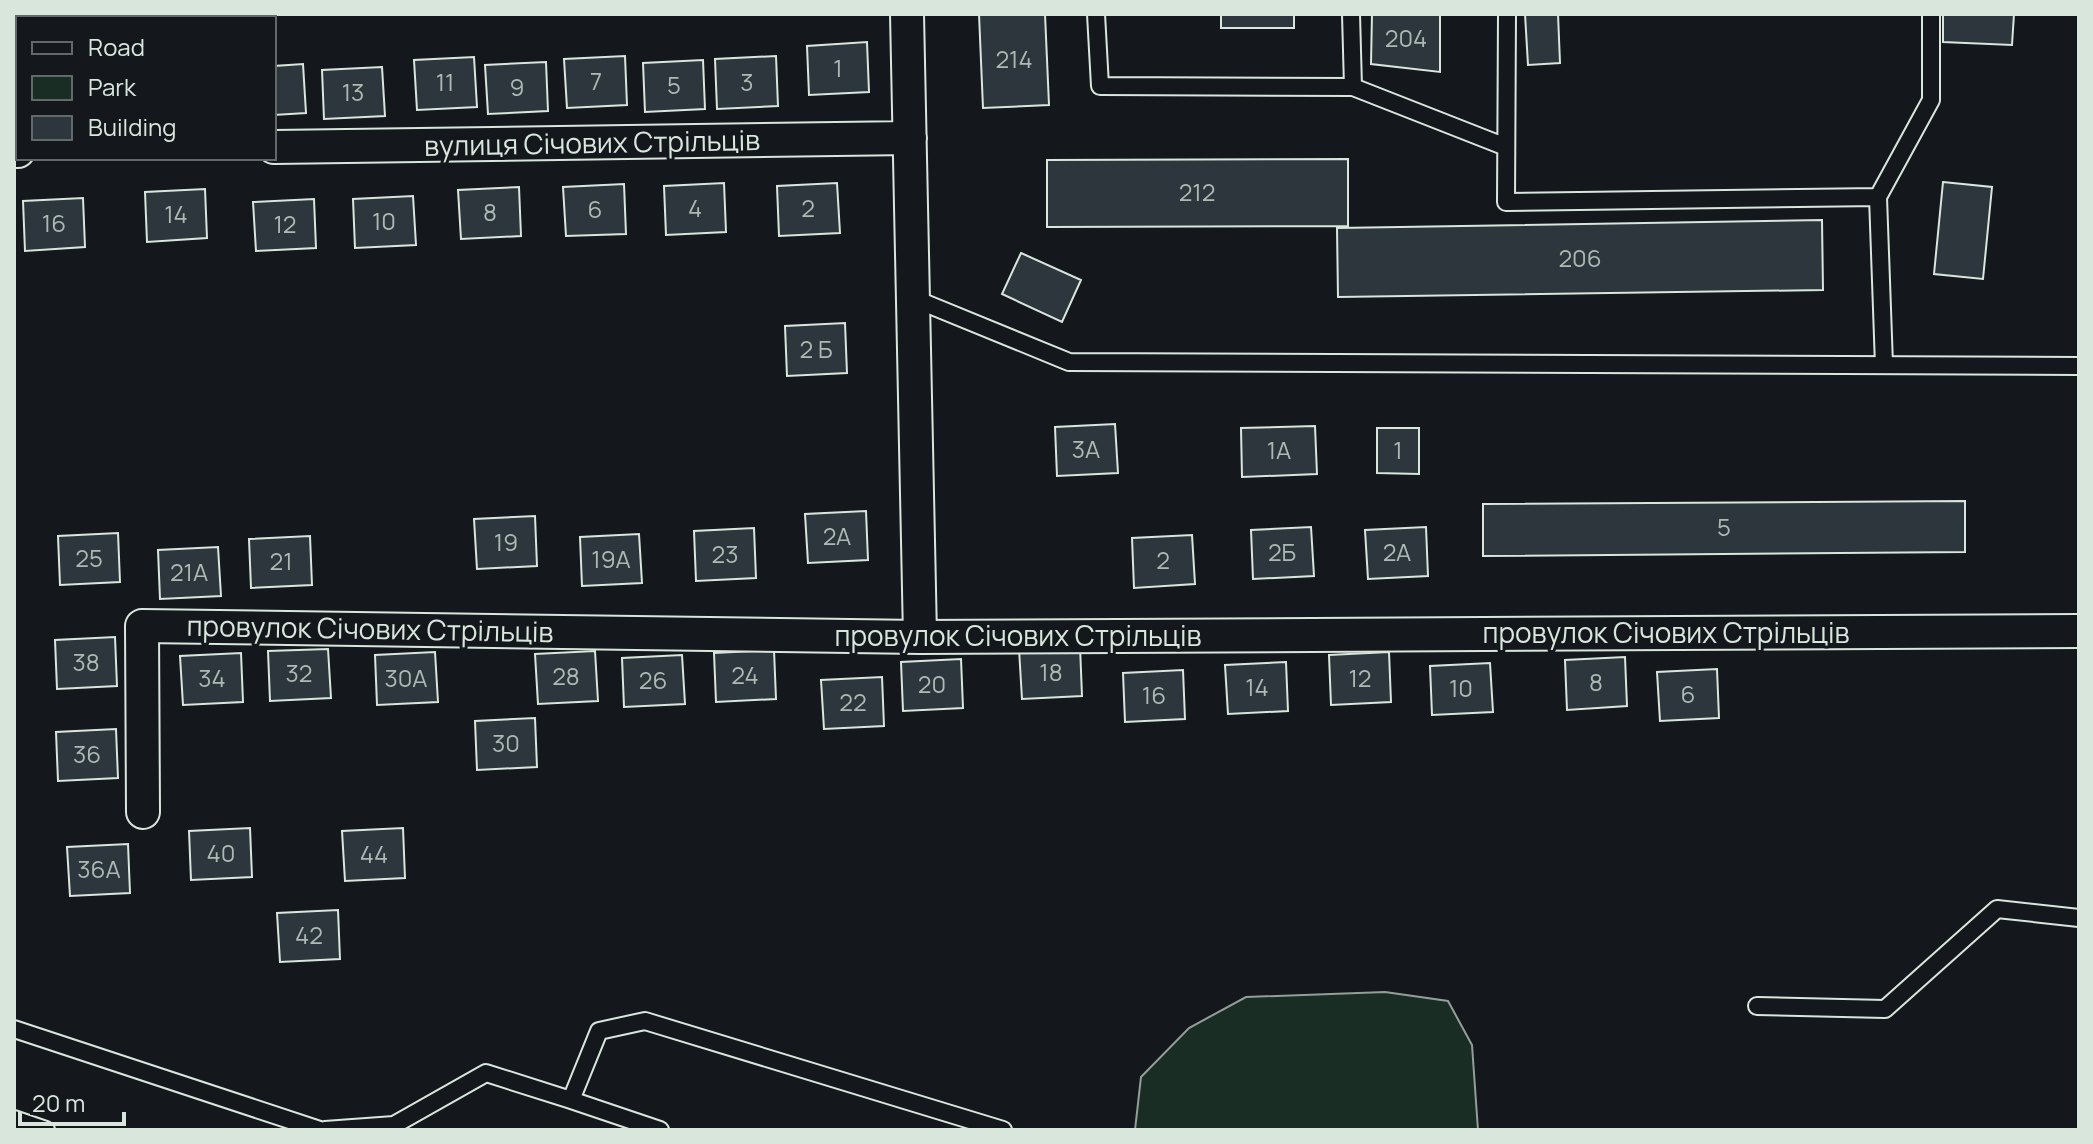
<svg xmlns="http://www.w3.org/2000/svg" width="2093" height="1144" font-family="Manrope,sans-serif">
<style>
.green{fill:#1a2d24;stroke:#939e99;stroke-width:2}
.building{fill:#2c363c;stroke:#d8e6dc;stroke-width:2}
.lines{fill:none;stroke-linecap:round;stroke-linejoin:round}
.service-casing{stroke:#d8e6dc;stroke-width:20}
.minor-casing{stroke:#d8e6dc;stroke-width:36}
.service{stroke:#14181c;stroke-width:16}
.minor{stroke:#14181c;stroke-width:32}
.labels{text-anchor:middle;stroke-width:6;stroke-linejoin:round;paint-order:stroke}
.number-label{font-size:24px;fill:#adbab4}
.street-label{font-size:28px;fill:#d8e6dc;stroke:#14181c}
</style>
<rect width="100%" height="100%" fill="#14181c"/>
<path class="green" d="M1385,992l63,9 24,44 6,85h-343l6,-53 48,-49 57,-31z"/>
<path class="building" d="M979,14h66l4,91 -66,3z
M1221,14h73v14h-73z
M1372,14h68v58l-69,-8z
M1525,14h33l2,49 -32,2z
M1943,14h71l-2,31 -69,-3z
M867,42l2,50 -60,3 -2,-49z
M625,56l2,49 -60,3 -3,-49z
M776,56l2,50 -61,3 -2,-50z
M474,57l3,50 -60,3 -3,-50z
M703,60l2,49 -60,3 -2,-49z
M546,62l2,49 -60,3 -3,-49z
M303,64l3,49 -32,2v-49z
M382,67l3,49 -61,3 -2,-49z
M1348,159v67l-301,1v-67z
M1943,182l49,5 -9,92 -49,-5z
M724,183l2,49 -60,3 -2,-49z
M837,183l3,50 -61,3 -2,-50z
M624,184l2,50 -60,2 -3,-49z
M519,187l2,49 -60,3 -3,-49z
M205,189l2,49 -60,4 -2,-50z
M413,196l3,49 -61,3 -2,-49z
M83,198l2,49 -60,4 -2,-50z
M314,199l2,49 -60,3 -3,-49z
M1822,220l1,70 -485,7 -1,-69z
M1021,253l60,27 -19,42 -60,-28z
M845,323l2,50 -60,3 -2,-50z
M1115,424l3,49 -61,3 -2,-49z
M1315,426l2,48 -75,3 -1,-49z
M1377,428h42v46l-42,-1z
M1965,501v51l-482,4v-52z
M866,511l2,49 -60,3 -3,-49z
M535,516l2,50 -60,3 -3,-50z
M1311,527l3,49 -61,3 -2,-49z
M1426,527l2,49 -60,3 -3,-49z
M754,528l2,50 -60,3 -2,-50z
M118,533l2,49 -60,3 -2,-49z
M639,534l3,49 -60,3 -2,-49z
M1192,535l3,49 -61,4 -2,-50z
M310,536l2,49 -61,3 -2,-49z
M218,547l3,49 -61,3 -2,-49z
M115,637l2,49 -60,3 -2,-49z
M1080,646l2,50 -60,3 -3,-50z
M328,649l3,49 -61,3 -2,-50z
M774,650l2,49 -60,3 -2,-49z
M595,651l3,50 -60,3 -3,-50z
M435,652l3,50 -61,3 -2,-50z
M1389,652l2,50 -60,3 -2,-50z
M241,653l2,49 -60,3 -3,-49z
M682,655l3,49 -61,3 -2,-49z
M1625,657l2,49 -60,4 -2,-50z
M961,659l2,49 -60,3 -2,-49z
M1286,662l2,49 -60,3 -3,-49z
M1490,663l3,49 -61,3 -2,-49z
M1717,669l2,49 -59,3 -3,-49z
M1183,670l2,49 -60,3 -2,-49z
M882,677l2,49 -60,3 -3,-49z
M535,718l2,49 -60,3 -2,-49z
M116,729l2,49 -60,3 -2,-49z
M250,828l2,49 -61,3 -2,-49z
M403,828l2,50 -60,3 -3,-50z
M128,844l2,49 -60,3 -3,-49z
M338,910l2,49 -60,3 -3,-49z"/>
<g class="lines">
<g class="service-casing">
<path id="service" d="M1096,14l4,72 253,1 -2,-73
M1507,14l-1,188 372,-5
M1353,87l153,60
M915,299l154,63 1010,4
M1884,365l-6,-168 53,-97v-86
M1757,1006l128,3 112,-100 82,9
M14,1029l306,101
M571,1100l89,30
M14,1119l32,11
M325,1130l69,-5 92,-52 85,27 28,-69 46,-10 358,109"/>
</g>
<g class="minor-casing">
<path id="minor" d="M907,14l13,623
M274,147l636,-9
M14,151h4
M143,812l-1,-186 778,11 1159,-6"/>
</g>
<use href="#service" class="service"/>
<use href="#minor" class="minor"/>
</g>
<g class="labels">
<g class="number-label">
<text x="1406" y="47">204</text>
<text x="1014" y="68">214</text>
<text x="838" y="77">1</text>
<text x="596" y="90">7</text>
<text x="445" y="91">11</text>
<text x="747" y="91">3</text>
<text x="674" y="94">5</text>
<text x="517" y="96">9</text>
<text x="353" y="101">13</text>
<text x="1197" y="201">212</text>
<text x="695" y="217">4</text>
<text x="808" y="217">2</text>
<text x="595" y="218">6</text>
<text x="490" y="221">8</text>
<text x="176" y="223">14</text>
<text x="384" y="230">10</text>
<text x="54" y="232">16</text>
<text x="285" y="233">12</text>
<text x="1580" y="267">206</text>
<text x="816" y="358">2 Б</text>
<text x="1086" y="458">3А</text>
<text x="1279" y="459">1А</text>
<text x="1398" y="459">1</text>
<text x="1724" y="536">5</text>
<text x="837" y="545">2А</text>
<text x="506" y="551">19</text>
<text x="1282" y="561">2Б</text>
<text x="1397" y="561">2А</text>
<text x="725" y="563">23</text>
<text x="89" y="567">25</text>
<text x="611" y="568">19А</text>
<text x="1163" y="569">2</text>
<text x="281" y="570">21</text>
<text x="189" y="581">21А</text>
<text x="86" y="671">38</text>
<text x="1051" y="681">18</text>
<text x="299" y="682">32</text>
<text x="745" y="684">24</text>
<text x="566" y="685">28</text>
<text x="212" y="687">34</text>
<text x="406" y="687">30А</text>
<text x="1360" y="687">12</text>
<text x="653" y="689">26</text>
<text x="1596" y="691">8</text>
<text x="932" y="693">20</text>
<text x="1257" y="696">14</text>
<text x="1461" y="697">10</text>
<text x="1688" y="703">6</text>
<text x="1154" y="704">16</text>
<text x="853" y="711">22</text>
<text x="506" y="752">30</text>
<text x="87" y="763">36</text>
<text x="221" y="862">40</text>
<text x="374" y="863">44</text>
<text x="99" y="878">36А</text>
<text x="309" y="944">42</text>
</g>
<g class="street-label">
<text transform="translate(592 143) rotate(-1)" y="10">вулиця Січових Стрільців</text>
<text transform="translate(370 629) rotate(1)" y="10">провулок Січових Стрільців</text>
<text x="1666" y="643">провулок Січових Стрільців</text>
<text x="1018" y="646">провулок Січових Стрільців</text>
</g>
</g>
<rect width="2093" height="1144" fill="none" stroke="#d8e6dc" stroke-width="32"/>
<rect x="16" y="16" width="260" height="144" fill="#14181c" stroke="#626a69" stroke-width="2"/>
<rect x="32" y="42" width="40" height="12" fill="#14181c" stroke="#626a69" stroke-width="2"/>
<text x="88" y="56" font-size="24" fill="#d8e6dc">Road</text>
<rect x="32" y="76" width="40" height="24" fill="#1a2d24" stroke="#626a69" stroke-width="2"/>
<text x="88" y="96" font-size="24" fill="#d8e6dc">Park</text>
<rect x="32" y="116" width="40" height="24" fill="#2c363c" stroke="#626a69" stroke-width="2"/>
<text x="88" y="136" font-size="24" fill="#d8e6dc">Building</text>
<path d="M20 1112v12h104v-12" fill="none" stroke="#d8e6dc" stroke-width="4"/>
<text x="32" y="1112" font-size="24" fill="#d8e6dc" stroke="#14181c" stroke-width="6" paint-order="stroke">20 m</text>
</svg>
